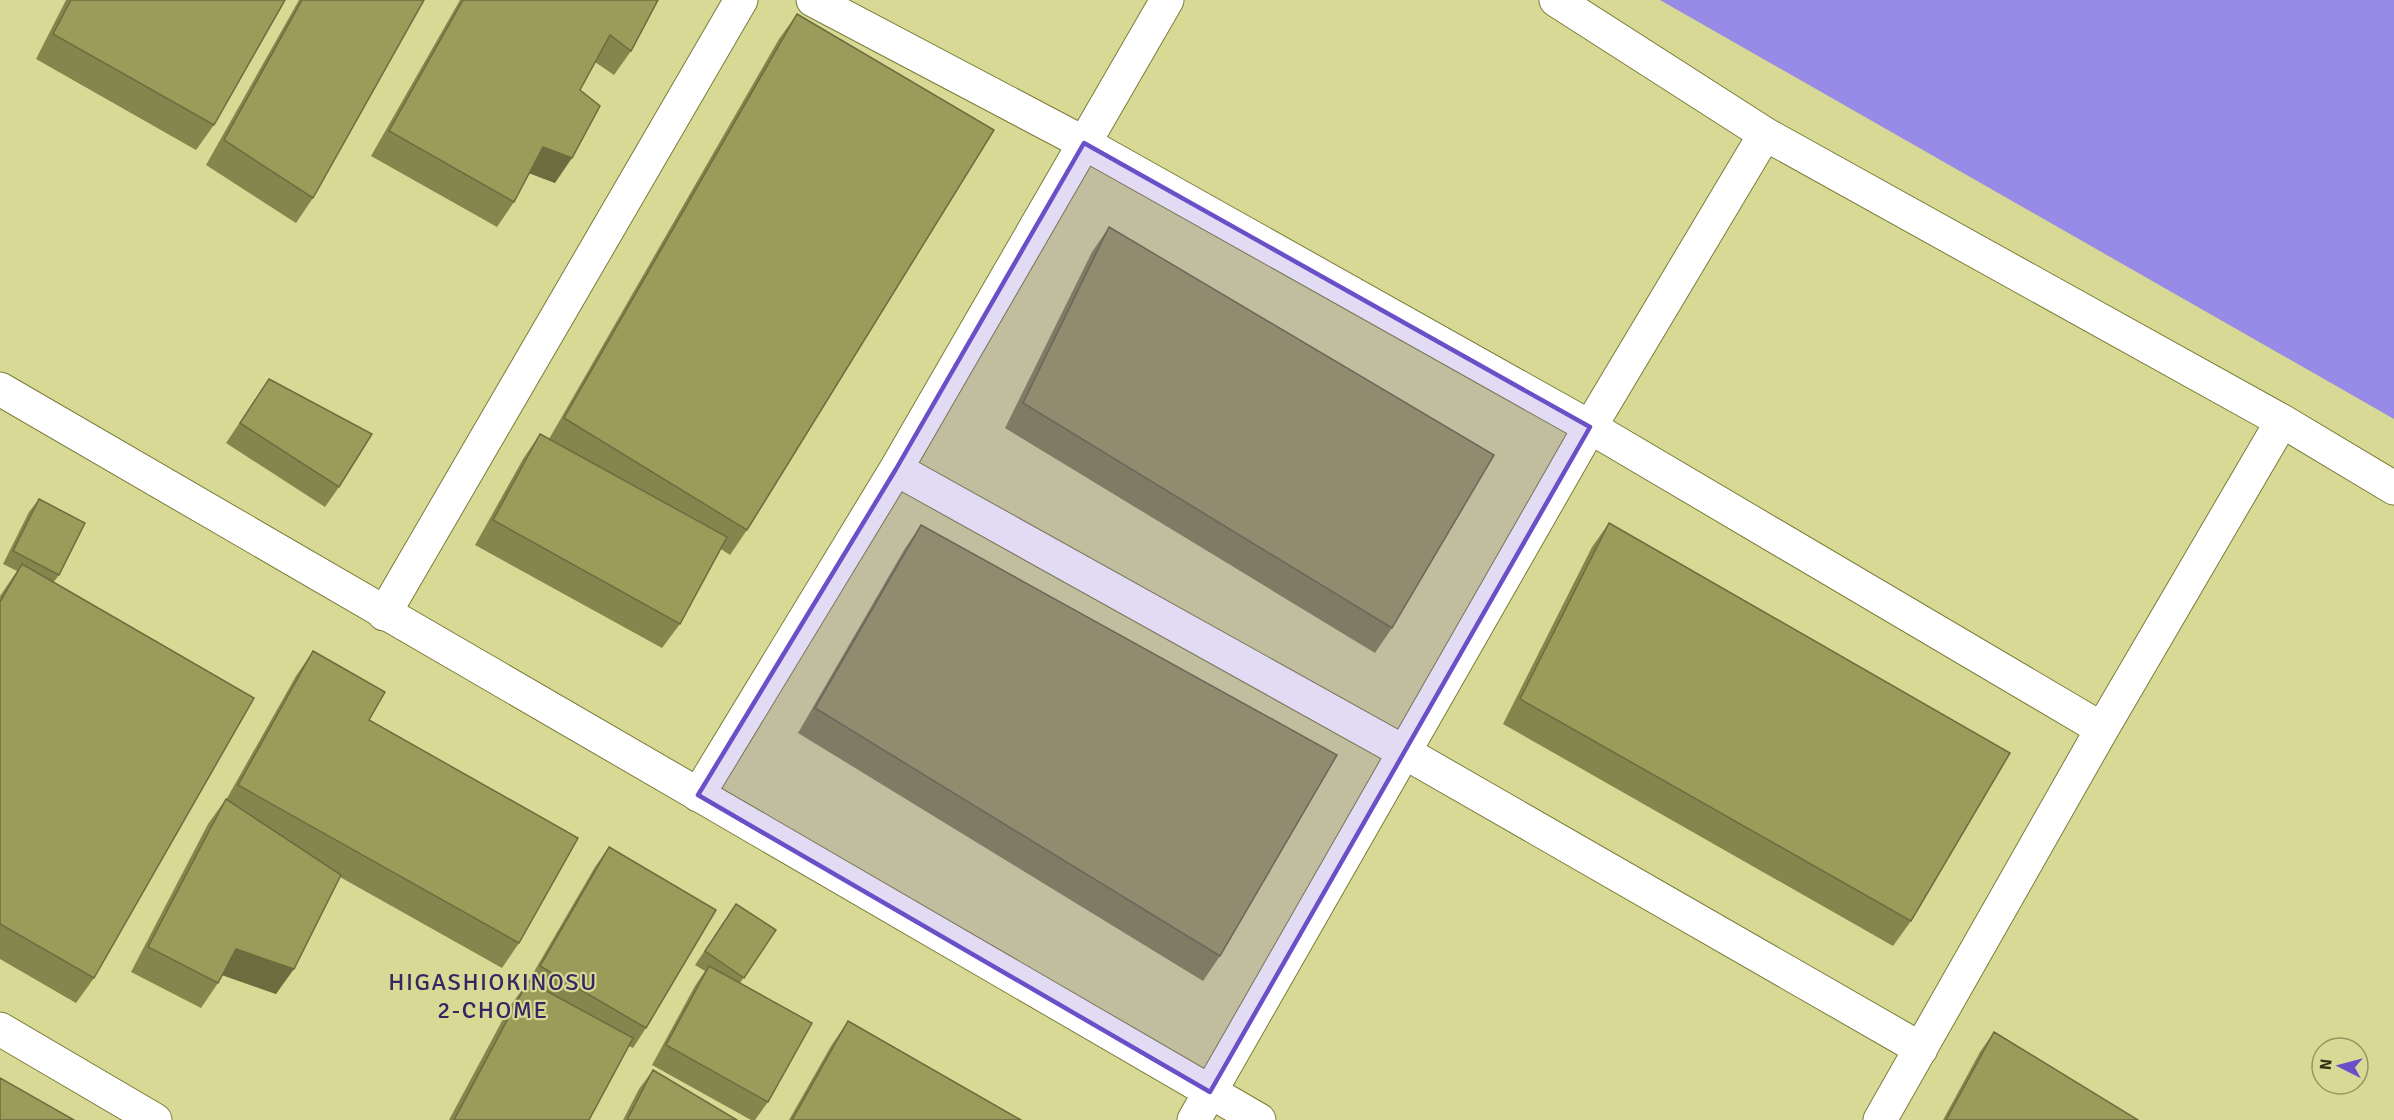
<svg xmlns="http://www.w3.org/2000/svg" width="2394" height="1120" font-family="Signika,sans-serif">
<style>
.water{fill:#988be7}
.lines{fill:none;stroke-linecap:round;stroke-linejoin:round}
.minor-casing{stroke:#7c7c3b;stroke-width:35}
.tertiary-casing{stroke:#7c7c3b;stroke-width:35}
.minor{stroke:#fff;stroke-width:33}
.tertiary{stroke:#fff;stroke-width:33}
.wall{fill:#85864d}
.shaded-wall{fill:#6c6d3f}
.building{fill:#9b9c5a;stroke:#6c6d3f;stroke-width:1.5}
.marked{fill:#6a4fc8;fill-opacity:0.2;stroke:#6a4fc8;stroke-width:4.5;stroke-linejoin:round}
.labels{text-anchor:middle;stroke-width:4.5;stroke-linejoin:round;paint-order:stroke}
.neighbourhood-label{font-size:24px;letter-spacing:1.5px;fill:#332761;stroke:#d8d995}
</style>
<rect width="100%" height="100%" fill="#d8d995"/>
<path class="water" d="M1660,0h734v419z"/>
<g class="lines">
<g class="minor-casing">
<path id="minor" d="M813,0l271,143 506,284 512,302
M1556,0l209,134 517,287 112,67
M896,469l508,283 517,297
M384,614l357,-614
M698,795l198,-326 271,-469
M1194,1120l396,-693 175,-293
M1880,1120l222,-391 180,-308"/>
</g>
<g class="tertiary-casing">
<path id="tertiary" d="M0,389l1259,731
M0,1029l155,91"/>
</g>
<use href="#minor" class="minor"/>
<use href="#tertiary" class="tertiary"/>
</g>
<path class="wall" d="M66,0h219l-71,125 -18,25 -160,-91z
M299,0h125l-111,198 -17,25 -90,-58z
M460,0h198l-27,51 -17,24 -19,-13 -15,28 -25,93 -26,-10 -15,29 -17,25 -126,-71z
M797,14l-50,516 -17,25 -9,-6 -41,75 -18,24 -187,-103 48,-86 17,-25 9,5 230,-400z
M1109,227l283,401 -17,25 -370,-225 87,-176z
M269,379l70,108 -14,20 -99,-64z
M39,499l20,76 -6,8 41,395 -18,25 -76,-44v-363l17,-25 -14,-7 26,-52z
M1609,523l302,398 -18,25 -390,-222 89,-177z
M921,525l299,431 -17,25 -405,-248 106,-183z
M313,651l56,69 150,223 -17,25 -162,-91 -64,117 -54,-19 -4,8 -17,25 -70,-36 77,-148 18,-25v1l70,-124z
M609,847l37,181 -13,20 -4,-2 -40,74h-140l61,-114 18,-24 67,-115z
M736,904l40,26 -36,53 28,119 -13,18h-4l-99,-55 43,-79 10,-15 -10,-6z
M848,1021l173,99h-232l42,-74z
M1994,1032l144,88h-195l37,-68z
M653,1070l84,50h-114l16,-31z"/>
<path class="shaded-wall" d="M543,147l29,11 -17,25 -29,-11z
M236,949l58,20 -18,25 -57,-20z"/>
<path class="building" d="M71,0h214l-71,125 -161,-91z
M302,0h122l-111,198 -89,-58z
M463,0h195l-27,51 -21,-16 -30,55 20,16 -28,52 -29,-11 -29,55 -125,-71z
M797,14l197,116 -247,400 -183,-112z
M1109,227l385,228 -102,173 -369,-225z
M269,379l103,55 -33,53 -99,-64z
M540,434l187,103 -47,87 -187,-104z
M39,499l46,24 -26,52 -46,-24z
M1609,523l401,230 -99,168 -391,-222z
M921,525l416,230 -117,201 -405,-248z
M22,564l232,134 -160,280 -94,-54v-322z
M313,651l72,41 -16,28 209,118 -59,105 -281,-158z
M226,799l115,76 -47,94 -58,-20 -18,34 -70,-36z
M609,847l107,63 -70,118 -106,-62z
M736,904l40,26 -32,48 -39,-27z
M709,966l103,57 -44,79 -102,-57z
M528,981l105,57 -44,82h-135z
M848,1021l173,99h-229z
M1994,1032l144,88h-192z
M653,1070l84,50h-110z
M0,1078l74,42h-74z"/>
<path class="marked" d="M1084,143l506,284 -380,665 -512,-297 198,-326z"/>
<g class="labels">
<g class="neighbourhood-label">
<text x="493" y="990">HIGASHIOKINOSU<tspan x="493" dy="28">2-CHOME</tspan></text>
</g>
</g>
<g transform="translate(2340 1066) rotate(276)"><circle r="28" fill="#d8d995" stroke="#959662" stroke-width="1.5"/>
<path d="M0-4.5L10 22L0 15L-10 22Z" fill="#6a4fc8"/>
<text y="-9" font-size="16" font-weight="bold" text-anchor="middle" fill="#313116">N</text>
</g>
</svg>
